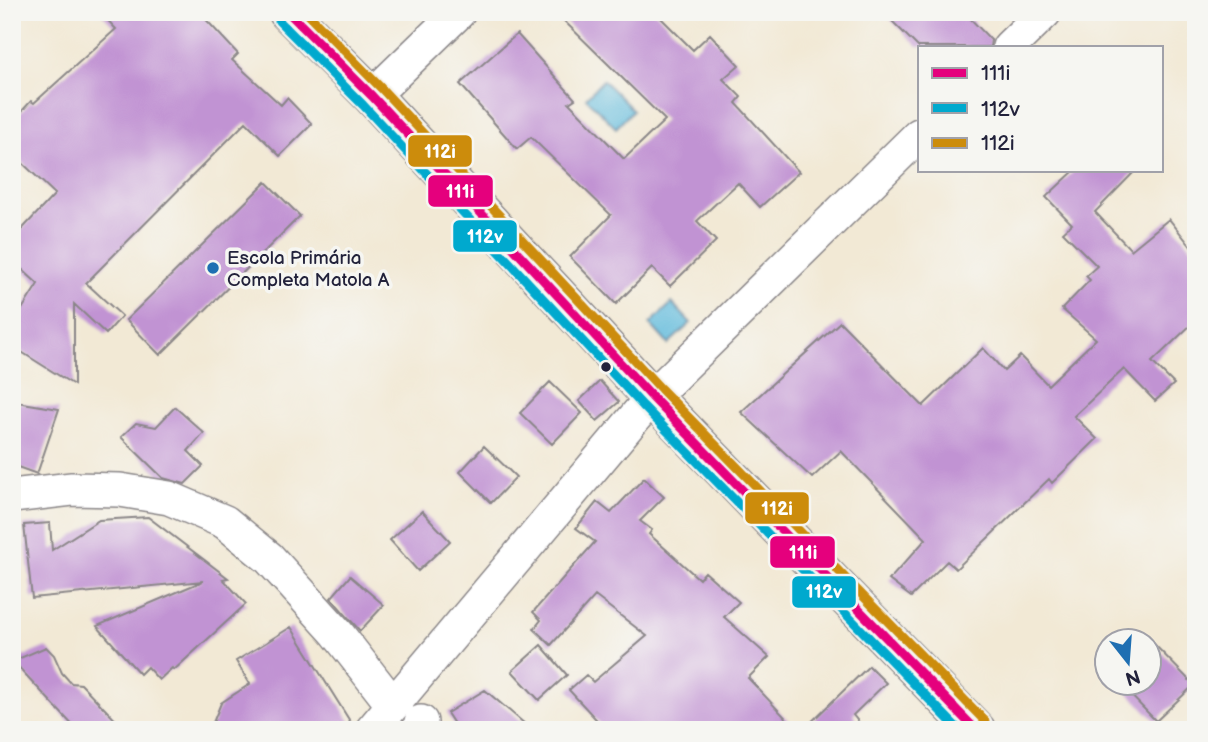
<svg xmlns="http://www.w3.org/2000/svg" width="1208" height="742" font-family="'Balsamiq Sans',sans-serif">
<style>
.water{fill:#5ebadc;stroke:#406e8c;stroke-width:2}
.building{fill:#c193d3}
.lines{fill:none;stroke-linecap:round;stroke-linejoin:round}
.minor-casing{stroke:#8a8688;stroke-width:36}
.tertiary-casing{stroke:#8a8688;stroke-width:41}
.minor{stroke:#fff;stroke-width:33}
.tertiary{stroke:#fff;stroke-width:38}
.bus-1-casing{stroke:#f6f6f2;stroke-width:14}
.bus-2-casing{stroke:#f6f6f2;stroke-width:14}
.bus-3-casing{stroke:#f6f6f2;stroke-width:14}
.bus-1{stroke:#e5007d;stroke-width:9}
.bus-2{stroke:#00a9ce;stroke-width:9}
.bus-3{stroke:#cc8c0c;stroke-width:9}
.poi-dot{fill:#1f6fb2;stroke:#f6f6f2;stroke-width:2.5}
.bus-dot{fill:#22223b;stroke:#f6f6f2;stroke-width:2.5}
.labels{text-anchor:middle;stroke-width:7;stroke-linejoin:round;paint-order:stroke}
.poi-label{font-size:19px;fill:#22223b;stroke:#f6f6f2;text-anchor:start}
.line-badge{stroke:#f6f6f2;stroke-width:2.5}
.badge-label{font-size:19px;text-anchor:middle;font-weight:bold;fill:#fff}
</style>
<rect width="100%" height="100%" fill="#f6f6f2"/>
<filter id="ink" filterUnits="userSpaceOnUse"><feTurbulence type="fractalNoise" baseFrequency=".0143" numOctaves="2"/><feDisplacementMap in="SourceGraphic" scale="14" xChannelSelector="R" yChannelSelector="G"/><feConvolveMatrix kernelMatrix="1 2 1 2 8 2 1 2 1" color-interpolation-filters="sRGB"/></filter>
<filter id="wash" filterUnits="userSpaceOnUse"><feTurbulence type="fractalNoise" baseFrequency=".00686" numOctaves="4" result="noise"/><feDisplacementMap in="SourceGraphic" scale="28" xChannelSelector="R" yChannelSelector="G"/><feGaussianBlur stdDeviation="1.57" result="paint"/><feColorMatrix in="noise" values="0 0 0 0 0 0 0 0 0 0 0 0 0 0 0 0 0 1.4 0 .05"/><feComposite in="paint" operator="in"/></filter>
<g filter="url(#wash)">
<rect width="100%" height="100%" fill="#f2e9d5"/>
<path class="water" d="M603,80l30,30 -17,18 -30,-30z
M672,303l19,20 -23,21 -18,-20z"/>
<g id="blocks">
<path class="building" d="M100,12h99l39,42 -6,6 49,45 6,-7 25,26 -32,32 -34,-34 -160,161 36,33 -16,18 -32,-30v81l-62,-39v-21l26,-41 -26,-24v-20l43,-46 -43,-41v-31l19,-21 3,2 82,-74z
M555,12h100l38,38 17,-16 29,31 -16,14 18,18 -5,6 63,69 -39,35 -22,-24 -41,38 19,20 -46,45 -18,-18 -36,36 -46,-47 41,-42 -80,-78 -14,12 -57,-65 57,-50 58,65 -6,4 55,56 41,-39z
M883,12h81l27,28 -1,7h-72z
M1075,170h61l-41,42 36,38 38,-31 27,34v67l-44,42 22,22 -19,17 -31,-32 -50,47 23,23 -45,44 -3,-4 -93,90 -9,-8 -36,36 -22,-17 37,-41 -85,-88 -29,27 -71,-66 99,-90 83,84 60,-58 21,23 16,-15 28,29 48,-46 -34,-30 28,-29 -4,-4 11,-10 -34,-34 9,-8 -26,-27z
M266,182l34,34 -140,139 -34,-35z
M600,381l19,21 -22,19 -18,-20z
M550,382l32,31 -30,31 -32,-31z
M17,402l42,7 -22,65 -25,-9v-36z
M175,407l29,26 -16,18 15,15 -18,18 -22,-6 -42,-41 15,-14 20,4z
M484,446l32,31 -25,26 -31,-31z
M644,478l20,19 -24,24 12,9 -3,4 50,45 6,-7 34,30 -15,15 45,40 -21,21 49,52h-191l-37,-40 17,-15 7,7 54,-46 -52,-40 -44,49 -17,-16 7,-9 -8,-8 62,-70 -19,-14 21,-26 14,11z
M422,511l28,30 -32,30 -28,-31z
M148,517l80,61 -5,1 23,25 -72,66 -2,-2 -13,12 -12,-13 -7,7 -43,-48 106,-45 -171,17 -8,-73 26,-2 2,27 47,-30z
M350,576l34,29 -24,26 -29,-33z
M291,627l62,99v4h-143l11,-27 29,-19 -14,-23z
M1149,639l45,46 -38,36 -38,-39h31z
M541,645l26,30 -28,25 -27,-29z
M46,647l8,8 8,18 9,10 10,1 44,46h-48l-64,-69z
M869,666l17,17 -33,32 12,15h-62z
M485,690l47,40h-74l-11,-17z"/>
</g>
</g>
<g filter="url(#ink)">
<use href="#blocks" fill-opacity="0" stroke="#8a8688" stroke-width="2"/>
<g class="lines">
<g class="minor-casing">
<path id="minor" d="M1009,47l36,-35
M372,96l87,-84
M12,496l60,-7 48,1 49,8 56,24 44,36 68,75 56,72
M421,722v8
M372,730l280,-333 267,-262"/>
</g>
<g class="tertiary-casing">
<path id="tertiary" d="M288,12l84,84 280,301 324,333"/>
</g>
<use href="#minor" class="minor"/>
<use href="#tertiary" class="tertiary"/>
<g class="bus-1-casing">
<path id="bus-1" d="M288,12l84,84 280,301 324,333"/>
</g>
<g class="bus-2-casing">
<path id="bus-2" d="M279,21l84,84 280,301 316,324"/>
</g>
<g class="bus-3-casing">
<path id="bus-3" d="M306,12l75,76 280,301 324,332"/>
</g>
<use href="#bus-1" class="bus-1"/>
<use href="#bus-2" class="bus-2"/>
<use href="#bus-3" class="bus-3"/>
</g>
</g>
<circle class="poi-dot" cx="213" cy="268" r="7"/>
<circle class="bus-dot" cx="606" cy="367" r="6"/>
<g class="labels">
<g class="poi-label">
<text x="227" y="264">Escola Primária<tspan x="227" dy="22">Completa Matola A</tspan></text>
</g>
</g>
<g class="line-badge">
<rect x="407" y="134" width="66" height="34" rx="7" fill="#cc8c0c"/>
<rect x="427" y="174" width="67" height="34" rx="7" fill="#e5007d"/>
<rect x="452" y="219" width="66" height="34" rx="7" fill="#00a9ce"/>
<rect x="744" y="491" width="66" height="34" rx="7" fill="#cc8c0c"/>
<rect x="769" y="535" width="67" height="34" rx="7" fill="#e5007d"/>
<rect x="791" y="575" width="66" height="34" rx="7" fill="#00a9ce"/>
</g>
<g class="badge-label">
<text x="440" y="158">112i</text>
<text x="460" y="198">111i</text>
<text x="485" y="243">112v</text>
<text x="777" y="515">112i</text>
<text x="803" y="559">111i</text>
<text x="824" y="598">112v</text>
</g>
<rect width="1208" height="742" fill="none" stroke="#f6f6f2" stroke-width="42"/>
<rect x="918" y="46" width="245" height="126" fill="#f6f6f2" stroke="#a1a1a9" stroke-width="2"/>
<rect x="932" y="68" width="35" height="10" fill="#e5007d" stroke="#a1a1a9" stroke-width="2"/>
<text x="981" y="80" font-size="21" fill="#22223b">111i</text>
<rect x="932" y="103" width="35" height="10" fill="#00a9ce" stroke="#a1a1a9" stroke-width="2"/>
<text x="981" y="116" font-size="21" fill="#22223b">112v</text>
<rect x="932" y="138" width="35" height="10" fill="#cc8c0c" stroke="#a1a1a9" stroke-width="2"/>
<text x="981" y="150" font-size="21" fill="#22223b">112i</text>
<g transform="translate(1128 662) rotate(163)"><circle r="33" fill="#f6f6f2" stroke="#a1a1a9" stroke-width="2"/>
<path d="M0-5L12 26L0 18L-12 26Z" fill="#1f6fb2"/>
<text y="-10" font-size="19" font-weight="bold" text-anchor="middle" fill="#22223b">N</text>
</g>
</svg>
